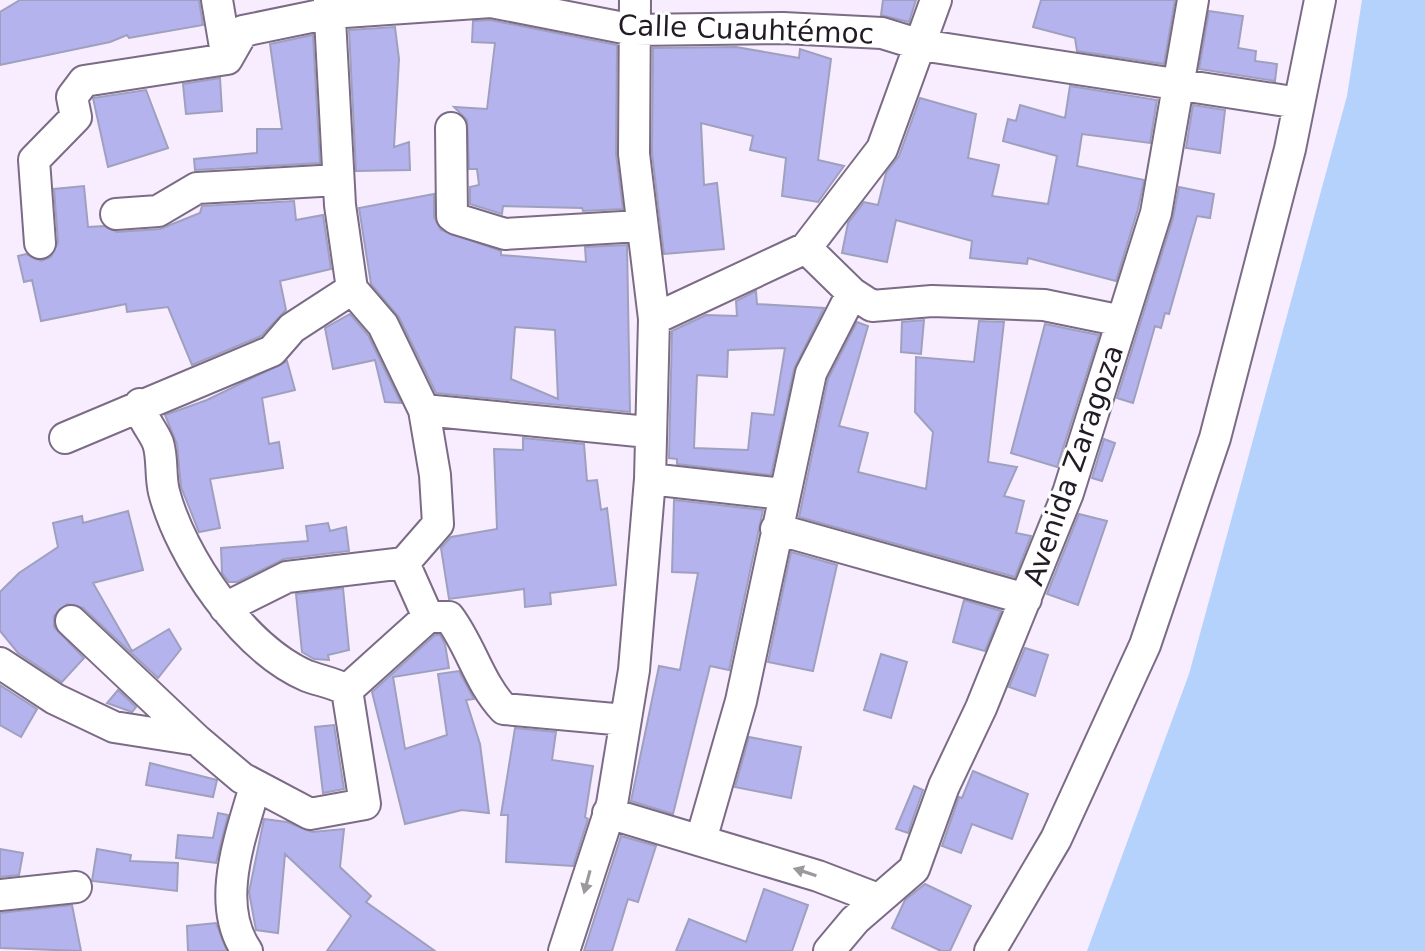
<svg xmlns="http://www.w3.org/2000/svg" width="1425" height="951" font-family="'DejaVu Sans',sans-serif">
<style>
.water{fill:#b4d2fb}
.building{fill:#b4b3ee;stroke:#9fa0be;stroke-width:2;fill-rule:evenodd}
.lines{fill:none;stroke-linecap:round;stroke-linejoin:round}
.minor-casing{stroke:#7b6b85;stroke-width:34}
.minor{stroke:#fff;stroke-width:30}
.oneway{fill:#9c989d}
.labels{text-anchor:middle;stroke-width:6;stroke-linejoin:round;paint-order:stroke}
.street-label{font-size:28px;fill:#221b26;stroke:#fff}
</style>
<rect width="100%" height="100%" fill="#f7edff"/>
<path class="water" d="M1362,0h63v951h-338l102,-277 158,-578z"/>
<path class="building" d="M20,0h179l4,25 -74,13 -2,-3 -17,7 -110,23v-53z
M883,0h33l-7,22 -28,-7z
M1041,0h134l-11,64 -87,-13 -2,-13 -42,-11z
M1209,11l34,5 -5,32 18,3 -1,10 22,3 -2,17 -76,-12z
M490,20l127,25 -1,109 7,55 -40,2 -1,-3 -79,-2 -1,8 -32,-10v-17l9,-2 -2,-16h-8l-2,-49 -13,-13 33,2 8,-66 -23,-1 1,-21z
M395,27l4,32 -5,88 15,-5 1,28 -54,1 -7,-141z
M313,35l7,128 -125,7 -1,-11 63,-6v-24h25l-12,-85z
M736,47l63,11 1,-9 31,10 -13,101 26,6 -26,36 -36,-6 4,-38 -36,-8 3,-14 -52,-13 3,62 13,-2 7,66 -60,5 -12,-101 1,-105z
M220,78l2,33 -36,3 -3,-30z
M1070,86l87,14 -7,43 -68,-9 -5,32 67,14 -6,29 -22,72 -88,-23 -1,6 -57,-6 2,-17 -76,-21 -9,42 -45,-9 6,-30 16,-21 14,3 8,-32 13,-17 21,-58 56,16 -8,44 31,7 -7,31 56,8 9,-48 -54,-15 5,-22 8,2 4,-16 45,13z
M146,90l22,58 -60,19 -15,-69z
M1193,105l32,5 -5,43 -34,-5z
M84,186l4,41 16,-1 13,6 43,-3 40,-16 2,-7 92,-5 2,19 27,-5 8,54 -51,12 6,29 -25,26 -69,29 -24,-58 -41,5 -1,-8 -85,17 -9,-41 -8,2 -6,-26 8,-2 15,7 10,-4 7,-15 -4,-53z
M1179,187l35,7 -4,24 -13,-2 -28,98 -4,-1 -4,15 -6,-2 -22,77 -16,-5 56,-180z
M434,194v23l7,13 60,21v4l85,7 -1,-15 42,-2 3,167 -194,-19 -37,-76 -28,-33 -12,-76zM515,327l40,3 3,69 -47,-20z
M756,291l1,13 67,4 -30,61 -23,106 -94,-11v-5l-8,-1 3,-127 34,-16 31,1 -1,-15zM785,348l-11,67 -22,-2 -4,37 -54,-2 3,-73 30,2 1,-27z
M350,314l18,21 33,68 -16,-1 -10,-42 -42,9 -8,-41z
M924,320l-3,34 -20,-2 1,-30z
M979,321l25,1 -16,140 29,5 -13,29 20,5 -8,32 15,3 -16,41 -216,-60 29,-138 29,-57 11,4 -29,100 29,7 -10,39 68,17 7,-57 -18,-20 1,-55 58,5z
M1045,324l54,11 -42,132 -46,-14z
M287,361l8,29 -33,8 7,46 10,-2 4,26 -73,11 10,49 -21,4 -18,-45 -4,-43 -12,-29 42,-15z
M523,438l61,6 3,37 10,-1 4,30 6,-2 9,77 -66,8 1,11 -26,3 -1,-18 -75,10 -8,-51 10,-11 46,-8 -3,-80 29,1z
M1104,439l11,4 -13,38 -10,-3z
M674,500l89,10 -34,160 -19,-4 -37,148 -42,-13 28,-135 21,4 18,-97 -26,-1z
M128,511l15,59 -50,13 39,68 37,-22 12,20 -23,29 -75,-70 -16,-4 -13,12v11l30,31 -22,24 -44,-29 -18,-22v-39l19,-19 39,-26 -5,-24 29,-7 1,7z
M1079,514l28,7 -29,84 -31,-11z
M328,523l2,8 16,-4 3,24 -65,8 -47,23h-8l-7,-9 -1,-25 87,-7 -2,-15z
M791,552l46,13 -24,106 -45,-9z
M343,588l6,62 -21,5 1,5 -15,-1 -12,-7 -6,-58z
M964,600l37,11 -16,40 -32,-9z
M435,635h5l5,9 4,24 -56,9 12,72 42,-14 -9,-61 21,-3 15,28 -8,1 14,44 9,69 -27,-3 -57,14 -33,-132z
M1025,648l23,7 -13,41 -26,-9z
M881,654l26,8 -16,56 -27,-8z
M0,685l37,24 -16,28 -21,-12z
M118,690l18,17 -4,5 -25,-9z
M334,725l10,64 -21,4 -8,-66z
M515,728l41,4 -4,28 41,6 -8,51 3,2 -15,47 -67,-4 2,-47h-7z
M749,737l52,10 -10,51 -56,-11z
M150,763l67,17 -4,17 -67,-12z
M973,771l55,23 -16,45 -40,-15 -11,29 -19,-7 17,-49 3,1z
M914,786l9,4 -15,43 -12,-4z
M218,813l10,2 -12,48 -40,-5 2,-23 35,3z
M264,819l23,3 25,10 32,-3 -4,38 31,29 -5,6 69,49h-108l24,-35 -66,-62 -7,79 -22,-3 -7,-38z
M621,836l35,10 -18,56 -10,-3 -16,52h-28z
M0,849l23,4 -4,22 -19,2z
M97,849l34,6 -1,6 48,2 -1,28 -85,-10z
M925,884l46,22 -21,45h-9l-49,-23 13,-28z
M764,889l44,16 -16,46h-116l13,-32 57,23z
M72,905l9,46 -81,-3v-35z
M216,923l11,28h-39l-1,-25z"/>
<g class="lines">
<g class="minor-casing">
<path id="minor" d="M217,0l10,59
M329,0l11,205 12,84 31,36 41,85 11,65 3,49 -34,39 24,54h21c22,29 30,66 55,92l121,11
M451,128l1,88 4,3 49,15 135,-8
M116,214l42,-3 39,-23 141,-8
M40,243l-6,-83 42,-43 -4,-20 12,-16 143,-22 16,-28 87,-18 161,-11 143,28 149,-2 99,5 39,12 378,58
M806,248l46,45 20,13 60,-5 112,4 78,16
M654,319l152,-71 76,-99 54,-149
M140,404c1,15 13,26 18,39 5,15 2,33 6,49 17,65 79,156 143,184 14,5 27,7 40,14
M424,410l224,22
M65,438l207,-87 20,-23 60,-39
M650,479l133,15
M776,529l250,70
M225,608l62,-31 117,-14
M71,621l126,119
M0,663l55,36 59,28 83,13 45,38 68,36 55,-10 -18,-114
M347,690l81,-73
M608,813l210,63 60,23
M701,840l40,-139 70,-328 41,-80
M0,895l76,-8
M247,951c-33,-47 -6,-115 8,-165
M564,951l48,-147 22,-134 16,-191 4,-160 -20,-165 1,-154
M829,951l26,-31 59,-51 30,-83 37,-78 87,-215 88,-280 37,-213
M990,951l66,-112 89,-194 70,-207 75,-289 30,-149"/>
</g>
<use href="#minor" class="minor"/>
</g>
<defs><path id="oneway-solid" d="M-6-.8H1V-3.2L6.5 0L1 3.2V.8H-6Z" transform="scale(2)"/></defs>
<g class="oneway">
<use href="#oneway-solid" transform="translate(805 872) rotate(-162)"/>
<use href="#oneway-solid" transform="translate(587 882) rotate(105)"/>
</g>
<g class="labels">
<g class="street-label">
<text transform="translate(746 29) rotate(2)" y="10">Calle Cuauhtémoc</text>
<text transform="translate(1073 465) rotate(-71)" y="10">Avenida Zaragoza</text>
</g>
</g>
</svg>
